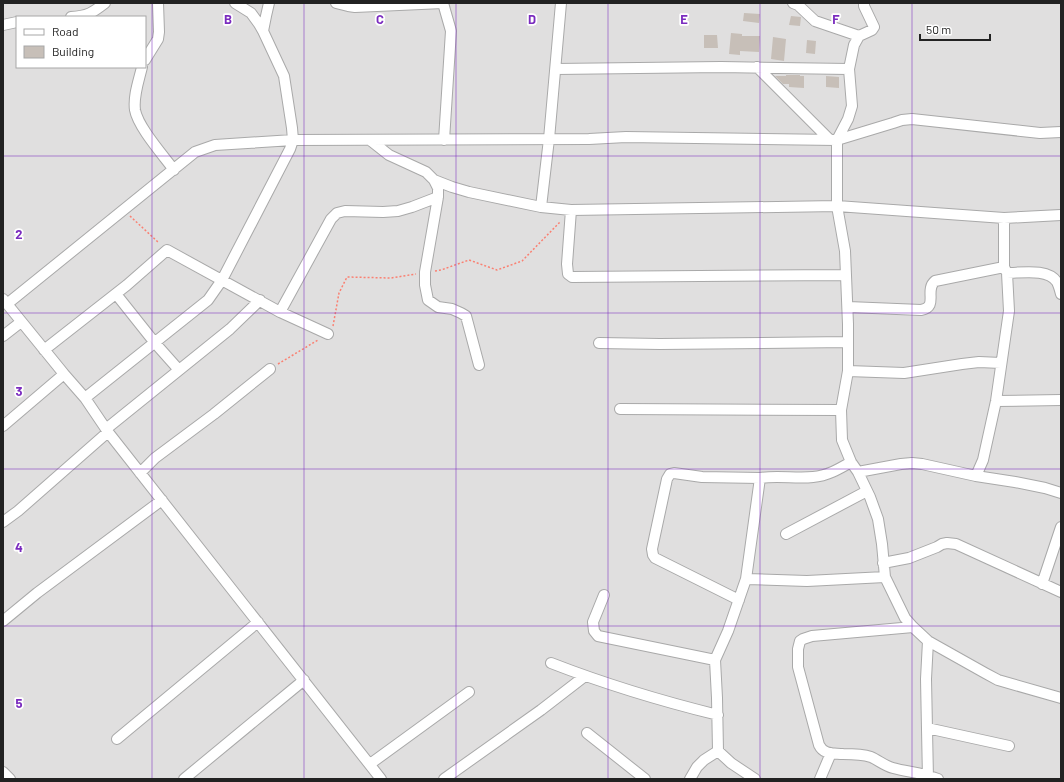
<svg xmlns="http://www.w3.org/2000/svg" width="1064" height="782" font-family="Barlow,sans-serif">
<style>
.residential{fill:#e0dfdf;fill-rule:evenodd}
.building{fill:#c7bfb8}
.lines{fill:none;stroke-linecap:round;stroke-linejoin:round}
.minor-casing{stroke:#a9a9a9;stroke-width:12}
.path{stroke:#fa8072;stroke-width:1.5;stroke-dasharray:2 2;stroke-linecap:butt}
.minor{stroke:#fff;stroke-width:10}
.grid{fill:none;stroke:#7b2cbf;stroke-width:1;stroke-opacity:0.55}
.grid-label{font-size:13px;text-anchor:middle;font-weight:bold;fill:#7b2cbf;stroke:#fff;stroke-width:3.5;stroke-linejoin:round;paint-order:stroke}
</style>
<rect width="100%" height="100%" fill="#f2efe9"/>
<path class="residential" d="M3,3h1058v776h-1058zM17,17h128v50h-128z"/>
<path class="building" d="M744,13l16,1 -1,9 -16,-2z
M791,16l10,1 -1,9 -11,-1z
M731,33l11,1v2h18l-1,16 -19,-1v4l-11,-1z
M704,35h13l1,13h-14z
M773,37l13,2 -2,22 -13,-2z
M807,40l9,1 -1,13 -9,-1z
M786,75h14v1h4v12l-15,-1v-3h-6l-8,-8h11z
M826,76l13,1v11l-13,-1z"/>
<g class="lines">
<g class="minor-casing">
<path id="minor" d="M336,3l12,3 7,1 88,-4
M443,3l8,28 -7,109
M561,3l-12,136 -8,68 30,3 266,-4 167,12 57,-3
M793,3l5,2 17,16 44,15
M864,3v3l10,21 -2,3 -13,6 -5,9 -5,24 3,37 -4,13 -11,21v66l8,45 3,73v47l-7,39 1,30 9,22 7,10 12,25 8,22 4,25 3,33 20,41 8,9 15,14 57,32 13,7 63,18
M71,17c17,-1 21,-4 34,-14
M3,25l14,-3
M263,31l3,-15 3,-13
M145,60l13,-21 1,-7 -1,-29
M142,67c-3,13 -9,29 -7,43 3,17 28,45 39,60
M757,67l73,73
M556,69l165,-2 128,2
M370,140l19,15 37,17 8,8 4,8v9l-13,75v13l3,15 10,7 14,2 9,4 5,3 13,49
M434,180l18,7 17,5 72,15
M571,210l-4,54 1,10 4,3 274,-2
M1007,273c14,0 41,-5 50,9 2,4 3,8 4,12
M116,294l39,49 24,27
M3,299l61,75 21,24 23,34 273,347
M7,304l188,-152 20,-7 78,-5 296,-1 37,-2 211,3 56,-17 9,-3 10,-1 128,14 21,-1
M848,307l73,3c18,-3 3,-20 14,-29l69,-14
M280,312l51,-93 6,-6 8,-2 38,1 15,-1 14,-4 26,-10
M3,336l18,-14
M599,343l61,1 188,-2
M44,350l83,-65 40,-35 113,62 48,22
M848,371l56,2 58,-9 17,-2 22,1
M85,398l123,-98 14,-20 68,-131 3,-9 -1,-12 -8,-52 -21,-45 -4,-7 -8,-11 -16,-10
M996,401l65,-1
M620,409l221,1
M3,426l61,-52
M106,429l124,-100 30,-29
M858,472l43,-8 11,-1 10,1 54,12 39,6 30,6 16,5
M140,473l15,-15 59,-44 56,-45
M976,476l7,-16 13,-59 13,-90 -2,-38 -3,-6v-49
M3,522l15,-11 90,-79
M786,534l81,-43
M883,563l26,-5 28,-11 5,-3 5,-1 9,1 105,48
M746,579l61,2 78,-4
M1042,584l19,-57
M604,595l-11,27 1,9 4,5 117,24
M739,600l-84,-42 -2,-3 -1,-6 15,-70 3,-5 4,-1 28,4 58,1
M3,621l34,-28 125,-93
M913,627l-101,9 -9,3 -3,2 -2,8v18l21,78c5,10 14,8 24,9 9,0 19,0 28,3 7,3 14,9 22,11 15,4 30,5 45,11
M551,663c54,21 110,38 167,52
M927,728l82,18
M587,733l58,46
M117,739l141,-117
M370,764l99,-72
M3,772l7,7
M184,779l120,-99
M444,779l97,-69 44,-34
M690,779l7,-12 7,-7 14,-9
M755,779l-24,-16 -13,-12 -1,-53 -2,-38 13,-29 18,-52 14,-101c18,-3 36,1 53,-1 14,-1 26,-8 38,-15
M820,779l11,-26
M928,779l-2,-100 2,-38"/>
</g>
<path class="path" d="M130,216l29,27
M435,271l6,-1 28,-10 28,10 25,-9 38,-39
M333,326l6,-33 8,-16 44,1 25,-4
M278,364l40,-24"/>
<use href="#minor" class="minor"/>
</g>
<path class="grid" d="M152,3v776M304,3v776M456,3v776M608,3v776M760,3v776M912,3v776M3,156h1058M3,313h1058M3,469h1058M3,626h1058"/>
<g class="grid-label">
<text x="228" y="24">B</text>
<text x="380" y="24">C</text>
<text x="532" y="24">D</text>
<text x="684" y="24">E</text>
<text x="836" y="24">F</text>
<text x="19" y="239">2</text>
<text x="19" y="396">3</text>
<text x="19" y="552">4</text>
<text x="19" y="708">5</text>
</g>
<rect width="1064" height="782" fill="none" stroke="#222222" stroke-width="8"/>
<rect x="16" y="16" width="130" height="52" fill="#ffffff" stroke="#a7a7a7"/>
<rect x="24" y="29" width="20" height="6" fill="#ffffff" stroke="#a7a7a7"/>
<text x="52" y="36" font-size="12" fill="#222222">Road</text>
<rect x="24" y="46" width="20" height="12" fill="#c7bfb8" stroke="#a7a7a7"/>
<text x="52" y="56" font-size="12" fill="#222222">Building</text>
<path d="M920 34v6h70v-6" fill="none" stroke="#222222" stroke-width="2"/>
<text x="926" y="34" font-size="12" fill="#222222" stroke="#ffffff" stroke-width="3" paint-order="stroke">50 m</text>
</svg>
